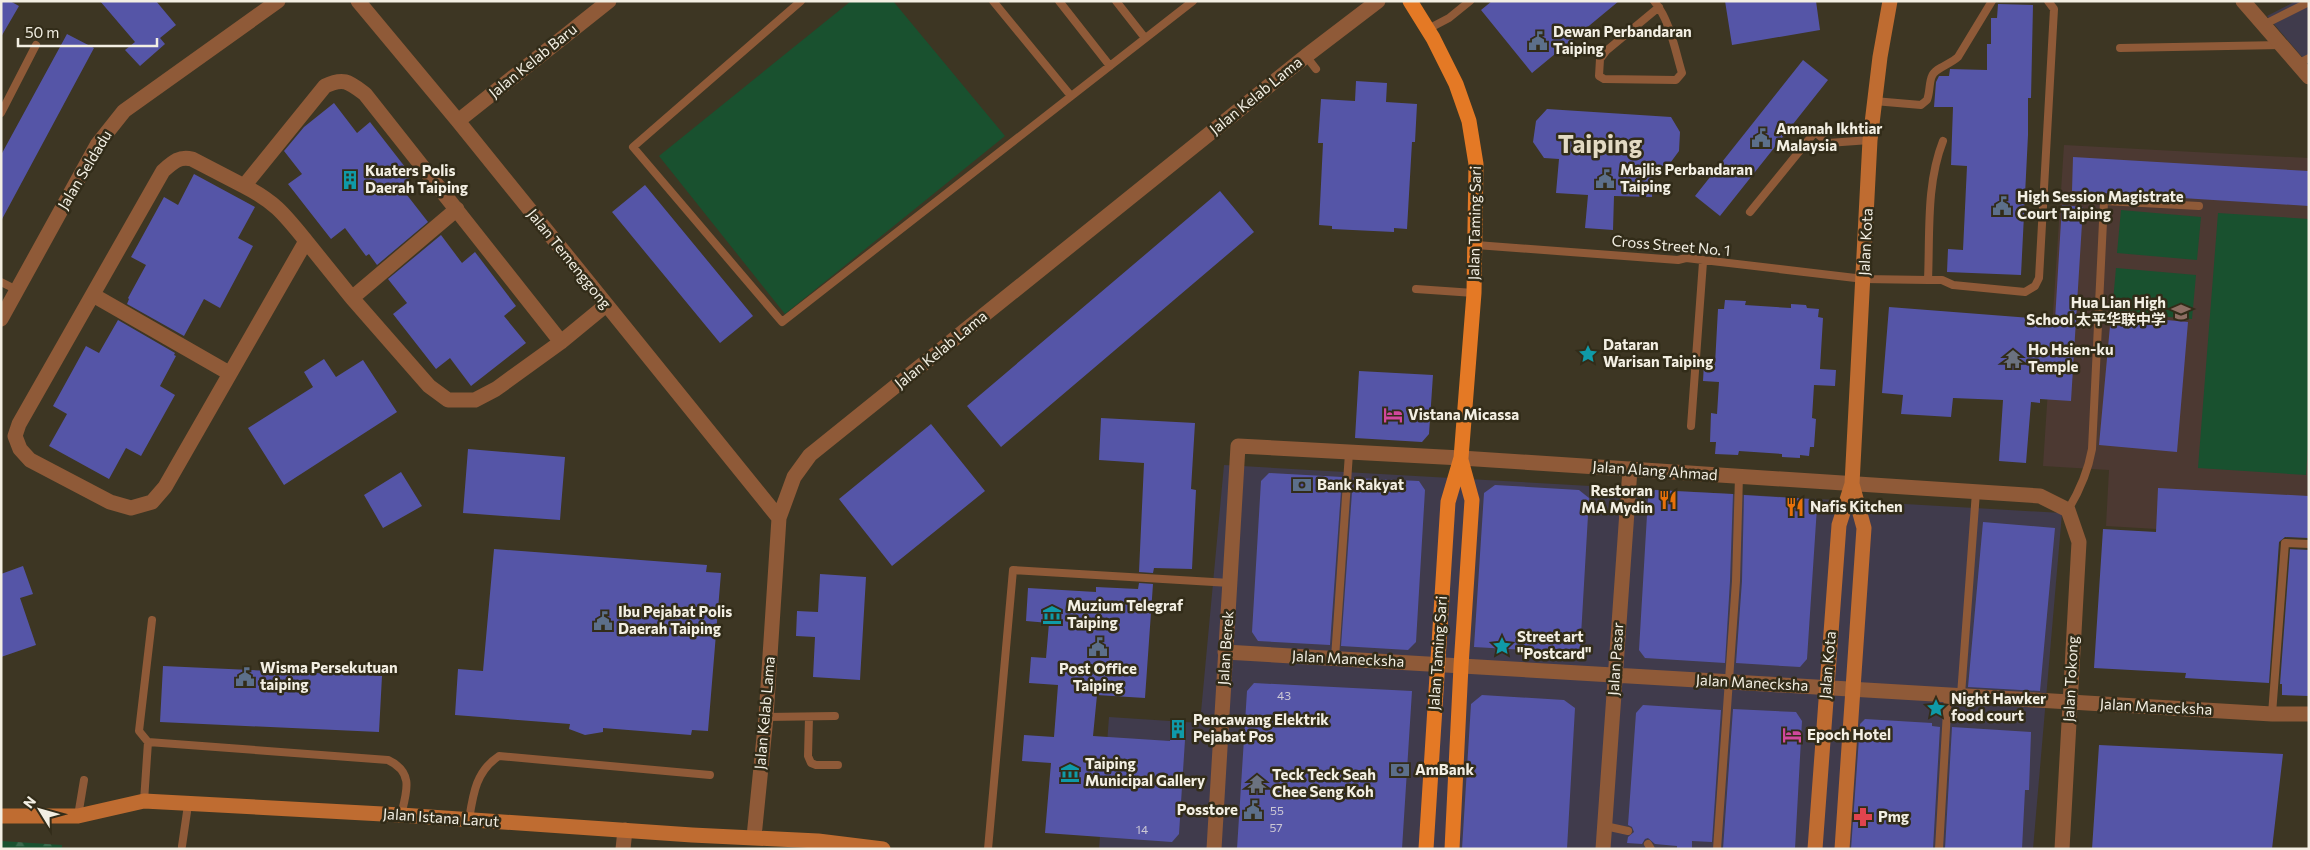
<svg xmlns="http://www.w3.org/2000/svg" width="2310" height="850" font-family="Commissioner,'Noto Sans SC',sans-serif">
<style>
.commercial{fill:#403b4c}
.education{fill:#4c3932}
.forest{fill:url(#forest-firs)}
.park{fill:#19512f}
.building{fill:#5555a7}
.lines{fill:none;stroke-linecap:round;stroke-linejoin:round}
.lane{stroke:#8f5a38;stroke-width:8}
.street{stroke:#8f5a38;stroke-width:15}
.secondary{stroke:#bf6c31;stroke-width:15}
.primary{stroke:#e47925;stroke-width:15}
.labels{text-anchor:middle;stroke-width:5;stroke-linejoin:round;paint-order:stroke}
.number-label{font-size:12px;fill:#ccc8d4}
.poi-label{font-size:15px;font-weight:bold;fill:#f3efe3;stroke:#322c19;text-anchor:start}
.street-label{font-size:15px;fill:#f3efe3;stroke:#322c19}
.town-label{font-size:25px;font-weight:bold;fill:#e3dac3;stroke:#322c19}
</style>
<defs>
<pattern id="forest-firs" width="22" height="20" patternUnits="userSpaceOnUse" patternTransform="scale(1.25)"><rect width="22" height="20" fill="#19512f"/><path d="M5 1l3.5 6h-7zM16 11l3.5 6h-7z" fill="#3b6a4d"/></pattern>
</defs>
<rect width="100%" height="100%" fill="#3d3623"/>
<path class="commercial" d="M2296,1h13v64l-42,-49z
M1224,465l838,48 -29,336h-934l10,-132 91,6z"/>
<path class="education" d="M2064,145l245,13v380l-203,-12 3,-56 -66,-4z"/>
<path class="forest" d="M1,841l61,4v4h-61z"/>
<path class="park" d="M851,1h42l112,135 -220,178 -126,-158z
M2121,210l80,7 -4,43 -80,-7z
M2218,213l91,6v214l-3,42 -108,-7z
M2116,268l80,7 -4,44 -80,-7z"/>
<path class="building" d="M1,1h9l9,5 -18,31z
M100,1h56l20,24 -16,13 5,6 -25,22 -15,-16 10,-8z
M1492,1h127l-87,72 -51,-63z
M1725,1h91l4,29 -88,15z
M1998,4l35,1 -2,93h-3v37l-7,140 -74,-3 1,-23 15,1 4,-84 -16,-1 2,-58h-19l2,-25 3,-6h10l1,-7 37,1v-26h4v-26h6z
M67,34l27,14 -93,173v-66z
M1803,60l25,20 -108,136 -25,-20z
M1356,81l31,2 -1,19 31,2 -2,38h-3l-5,87 -13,-1v4l-62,-3v-3l-13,-1 4,-82h-5l3,-44 34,2z
M334,103l23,30 13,-11 42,54 -12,10 28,36 -51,43 -8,-11 -3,2 -21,-28 -14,11 -43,-55 14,-10 -18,-23 20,-24z
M1547,109l124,8 9,15 -1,19 -11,15h-15l-1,31 -38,-1 -1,34 -28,-2 3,-33 -32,-2 3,-34 -15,-1 -11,-16 3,-21z
M2073,157l236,14v35l-237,-15z
M194,174l61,33 -17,31 15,8 -33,62 -16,-9 -20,37 -57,-32 2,-5 -1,-1 18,-33 -15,-8 33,-60 14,8z
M645,185l108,131 -33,27 -108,-131z
M1220,191l34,41 -253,215 -34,-41z
M2062,205l21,2 -12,194 -31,-2v4l-9,-1 -5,61 -27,-2 4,-61 -50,-2 -2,19 -50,-3 2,-19 -21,-2 7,-86 166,13z
M441,235l21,28 13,-11 41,54 -12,10 22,27 -55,43 -21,-28 -14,11 -43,-55 14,-11 -19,-24z
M1725,300l21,1 -1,4 46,3v-4l15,1 1,3 12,1 -1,8 5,1 -3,51 16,1 -1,16 -21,-1 -2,33 4,1 -2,28h-4l-1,9 -9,-1v3l-18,-1v-3l-43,-3 -1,4 -23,-1 1,-12h-6l1,-29 6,1 2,-32 -16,-1 1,-18 11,1 3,-55h6z
M2111,315l77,7 -11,130 -78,-7z
M118,320l57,33 -1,2 2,1 -16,30 15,9 -34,61 -15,-8 -17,31 -60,-33 18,-32 -14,-8 33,-60 13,7z
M324,359l12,18 27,-17 34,52 -113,73 -36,-57 65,-41 -9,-15z
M1359,371l74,4 -4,59 -7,8 -67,-4z
M1101,418l94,5 -4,66 5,1 -4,79 -38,-1 -1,5 -14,-1 5,-109 -45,-3z
M931,424l54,67 -93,75 -53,-67z
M468,449l97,8 -5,63 -97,-7z
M401,472l21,34 -39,22 -19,-33z
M1269,473l73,4 -12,168 -72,-4 -6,-9 9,-151z
M1353,478l66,3 6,9 -9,152 -8,8 -67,-4z
M1495,485l84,5 10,8 -9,155 -106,-6 10,-154z
M2158,488l151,8v42l-24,-1 -6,5 -10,141 -84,-5 1,-5 -92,-5 9,-139 53,3z
M1655,490l78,4 -3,87 -5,82 -80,-5 -6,-8 9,-152z
M1744,495l66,4 7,8 -10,152 -7,8 -64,-4 6,-82z
M1983,522l72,6 -15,163 -72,-4z
M494,549l213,16 -1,7 15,1 -13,158 -16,-1 -1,5 -88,-7v4l-18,3 -16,-6 1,-5 -115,-9 3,-46 25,2z
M2290,549l19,1v146l-27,-1v-11h-2z
M23,566l10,28 -13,4 16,47 -35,12v-83z
M820,574l46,3 -6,103 -47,-3 2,-40 -19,-1 1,-25 21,1z
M1139,583l14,1 -8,114 -48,-3 -4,41 77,5 1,-18 15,1 -7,110 -7,8 -127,-9 6,-70 -29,-2 2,-26 30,2 4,-52 -29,-2 2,-26 15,1 3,-35 -23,-2 2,-33 68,4v-5l42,2z
M163,666l219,10 -3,56 -219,-10z
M1254,683l158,8 -10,158h-165l10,-158z
M1482,695l82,5 11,8 -8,141h-105l9,-145z
M1643,705l78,5 -9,132 -20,-1v8h-15v-3l-22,-2 -7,-6 -3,1 -3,5 -15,-1 1,-6 6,-5 -2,-5 -4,-2 8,-112z
M1733,709l63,3 6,9 -7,128h-72z
M1865,719l67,4v3l8,1 -7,122h-82l9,-125z
M1952,727l79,5 -2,58h-4l-3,59h-77z
M2099,745l184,9 -11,95h-180z"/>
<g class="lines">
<path class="lane" d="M801,1l-168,146 149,175 411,-321
M993,1l78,95
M1059,1l51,65
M1116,1l29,37
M1654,1c16,19 21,49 28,72l-6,7 -72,-1 -5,-3 1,-17 6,-8 53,-44
M2263,25l46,-23
M1428,29l21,-11 21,-17
M2120,48l161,-3
M1306,56l10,13
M2297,64l12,-6
M1874,101l47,4 6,-5c3,-7 2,-18 5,-24 3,-8 19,-12 26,-19l34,-56
M1,113l35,-68
M1750,212l65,-80 13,11 42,-3
M1476,245l202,15 8,-2 178,21 64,1c2,-46 -2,-96 15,-139
M1928,280h14l11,5 72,7 10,-6 4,-8 15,-269 -6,-8
M1,282l16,8
M1416,289l58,4
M1691,426l12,-164
M2068,510c12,-20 20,-38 24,-61l12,-248 95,5
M152,620l-13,111 9,11 240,18c26,12 19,31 13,55
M1335,658l14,-205
M1961,695l15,-203
M2272,714l13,-171 24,1
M766,717l69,-1
M809,717l-1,39 3,7 5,2h22
M144,801l4,-59
M78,816l6,-36
M469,820c4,-26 7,-49 30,-64l211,19
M1605,826l23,5
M1648,844l3,5
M182,846l6,-41
M988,849l25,-279 217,13
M1717,849l19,-268 3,-105
M1939,849l9,-155"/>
<path class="street" d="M358,1l100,120 321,397
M2243,1l66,76
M458,121l151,-120
M244,186c31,16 40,28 62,55
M93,295l136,78
M352,298l105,-89
M1,319l96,-174 27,-34 154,-110
M561,342l-196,-248c-16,-12 -21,-17 -40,-8l-81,100 -52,-27c-13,-3 -19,3 -29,12l-144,253 -4,12 5,13 10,11 80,42 21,6 21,-6 13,-15 141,-246 46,57 77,88 19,14h27l21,-11 65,-47 45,-37
M1225,652l1047,62h37
M754,837l12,-120 13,-199 15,-41 16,-22 496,-399 72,-55
M623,849l2,-19
M1214,849l24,-403 223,12 579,38 28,14 11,32 -17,307
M1603,849l27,-380"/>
<path class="secondary" d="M1,816h77l66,-15 257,14 291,20 126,6 65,8
M1815,849l24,-324 13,-41 18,-344 10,-83 10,-56
M1842,849l22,-321 -12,-44"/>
<path class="primary" d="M1410,1l23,37 23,46 13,37 7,43 -2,129 -13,165 -13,44 -22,347
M1452,849l9,-183 11,-166 -11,-40"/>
</g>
<defs>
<g id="civic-bare" transform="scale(1.5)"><path d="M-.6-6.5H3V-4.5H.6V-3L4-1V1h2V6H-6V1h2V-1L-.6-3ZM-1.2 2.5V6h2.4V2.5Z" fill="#5c6f8a" stroke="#322c19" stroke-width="2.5" paint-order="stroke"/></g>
<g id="building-bare" transform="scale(1.5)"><path d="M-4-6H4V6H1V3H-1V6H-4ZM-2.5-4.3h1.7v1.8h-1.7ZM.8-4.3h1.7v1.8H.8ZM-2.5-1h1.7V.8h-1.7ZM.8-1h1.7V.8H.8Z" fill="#0f9aa8" stroke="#322c19" stroke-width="2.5" paint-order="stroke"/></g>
<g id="school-bare" transform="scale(1.5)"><path d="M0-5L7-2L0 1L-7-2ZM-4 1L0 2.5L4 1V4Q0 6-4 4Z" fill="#8d6e63" stroke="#322c19" stroke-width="2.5" paint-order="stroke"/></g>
<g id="sight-bare" transform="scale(1.5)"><path d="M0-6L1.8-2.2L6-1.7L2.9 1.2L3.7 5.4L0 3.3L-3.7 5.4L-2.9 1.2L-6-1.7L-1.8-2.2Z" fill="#0f9aa8" stroke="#322c19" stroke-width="2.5" paint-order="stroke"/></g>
<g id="temple-bare" transform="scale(1.5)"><path d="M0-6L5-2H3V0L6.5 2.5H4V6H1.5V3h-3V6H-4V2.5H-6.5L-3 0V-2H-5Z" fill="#6b7280" stroke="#322c19" stroke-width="2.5" paint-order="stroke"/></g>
<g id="hotel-bare" transform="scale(1.5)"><path d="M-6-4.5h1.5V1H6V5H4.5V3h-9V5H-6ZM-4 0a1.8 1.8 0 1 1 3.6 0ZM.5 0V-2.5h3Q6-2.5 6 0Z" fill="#d1479c" stroke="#322c19" stroke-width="2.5" paint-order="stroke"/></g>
<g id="bank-bare" transform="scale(1.5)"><path d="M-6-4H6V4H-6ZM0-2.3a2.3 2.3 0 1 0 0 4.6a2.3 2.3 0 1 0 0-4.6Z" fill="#5c6f8a" stroke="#322c19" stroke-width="2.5" paint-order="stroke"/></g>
<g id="restaurant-bare" transform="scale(1.5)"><path d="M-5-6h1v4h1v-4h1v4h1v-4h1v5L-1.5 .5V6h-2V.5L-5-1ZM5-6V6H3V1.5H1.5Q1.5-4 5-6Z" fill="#e8710a" stroke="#322c19" stroke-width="2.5" paint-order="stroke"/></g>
<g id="museum-bare" transform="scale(1.5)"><path d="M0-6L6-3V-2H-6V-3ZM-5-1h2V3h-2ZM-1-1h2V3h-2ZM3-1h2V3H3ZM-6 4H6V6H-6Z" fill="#0f9aa8" stroke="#322c19" stroke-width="2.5" paint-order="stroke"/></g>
<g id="pharmacy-bare" transform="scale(1.5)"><path d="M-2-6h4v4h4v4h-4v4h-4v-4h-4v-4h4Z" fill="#e0444e" stroke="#322c19" stroke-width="2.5" paint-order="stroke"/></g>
</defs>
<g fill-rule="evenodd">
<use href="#civic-bare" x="1538" y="41"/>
<use href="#civic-bare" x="1761" y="138"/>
<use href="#civic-bare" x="1605" y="179"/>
<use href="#building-bare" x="350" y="180"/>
<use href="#civic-bare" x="2002" y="206"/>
<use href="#school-bare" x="2181" y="312"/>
<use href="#sight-bare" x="1588" y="354"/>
<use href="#temple-bare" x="2013" y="359"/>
<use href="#hotel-bare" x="1393" y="415"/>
<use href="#bank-bare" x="1302" y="485"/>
<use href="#restaurant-bare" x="1668" y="500"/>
<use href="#restaurant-bare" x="1795" y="507"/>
<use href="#museum-bare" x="1052" y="615"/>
<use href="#civic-bare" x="603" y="621"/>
<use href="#sight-bare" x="1502" y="646"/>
<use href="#civic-bare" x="1098" y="647"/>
<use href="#civic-bare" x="245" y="677"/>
<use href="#sight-bare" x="1936" y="708"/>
<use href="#building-bare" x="1178" y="729"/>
<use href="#hotel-bare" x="1792" y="735"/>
<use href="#bank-bare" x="1400" y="770"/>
<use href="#museum-bare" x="1070" y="773"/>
<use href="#temple-bare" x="1257" y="784"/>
<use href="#civic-bare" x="1253" y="810"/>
<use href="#pharmacy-bare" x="1863" y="817"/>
</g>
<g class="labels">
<g class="number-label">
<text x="1284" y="700">43</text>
<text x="1277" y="815">55</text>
<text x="1276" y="832">57</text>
<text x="1142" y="834">14</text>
</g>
<g class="poi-label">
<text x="1553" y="37">Dewan Perbandaran<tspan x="1553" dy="17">Taiping</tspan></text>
<text x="1776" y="134">Amanah Ikhtiar<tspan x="1776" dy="17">Malaysia</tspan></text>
<text x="1620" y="175">Majlis Perbandaran<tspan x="1620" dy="17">Taiping</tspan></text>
<text x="365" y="176">Kuaters Polis<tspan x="365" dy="17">Daerah Taiping</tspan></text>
<text x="2017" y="202">High Session Magistrate<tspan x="2017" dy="17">Court Taiping</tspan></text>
<text x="2166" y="308" text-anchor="end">Hua Lian High<tspan x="2166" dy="17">School 太平华联中学</tspan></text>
<text x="1603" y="350">Dataran<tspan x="1603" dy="17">Warisan Taiping</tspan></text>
<text x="2028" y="355">Ho Hsien-ku<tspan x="2028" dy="17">Temple</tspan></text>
<text x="1408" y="420">Vistana Micassa</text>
<text x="1317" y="490">Bank Rakyat</text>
<text x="1653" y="496" text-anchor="end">Restoran<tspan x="1653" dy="17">MA Mydin</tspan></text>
<text x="1810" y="512">Nafis Kitchen</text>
<text x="1067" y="611">Muzium Telegraf<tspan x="1067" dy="17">Taiping</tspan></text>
<text x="618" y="617">Ibu Pejabat Polis<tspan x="618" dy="17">Daerah Taiping</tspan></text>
<text x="1517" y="642">Street art<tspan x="1517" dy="17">"Postcard"</tspan></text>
<text x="260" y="673">Wisma Persekutuan<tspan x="260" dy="17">taiping</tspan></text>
<text x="1098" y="674" text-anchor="middle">Post Office<tspan x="1098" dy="17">Taiping</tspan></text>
<text x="1951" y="704">Night Hawker<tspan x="1951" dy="17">food court</tspan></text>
<text x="1193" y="725">Pencawang Elektrik<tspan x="1193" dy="17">Pejabat Pos</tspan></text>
<text x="1807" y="740">Epoch Hotel</text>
<text x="1085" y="769">Taiping<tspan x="1085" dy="17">Municipal Gallery</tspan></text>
<text x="1415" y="775">AmBank</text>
<text x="1272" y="780">Teck Teck Seah<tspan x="1272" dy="17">Chee Seng Koh</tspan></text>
<text x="1238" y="815" text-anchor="end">Posstore</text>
<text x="1878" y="822">Pmg</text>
</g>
<g class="street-label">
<text transform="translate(533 61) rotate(-39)" y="5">Jalan Kelab Baru</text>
<text transform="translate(1256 96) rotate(-39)" y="5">Jalan Kelab Lama</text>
<text transform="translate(85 170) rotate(-59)" y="5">Jalan Seldadu</text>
<text transform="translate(1475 223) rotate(-89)" y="5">Jalan Taming Sari</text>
<text transform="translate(1866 242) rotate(-87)" y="5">Jalan Kota</text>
<text transform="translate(1671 246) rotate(5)" y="5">Cross Street No. 1</text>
<text transform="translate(569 259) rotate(51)" y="5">Jalan Temenggong</text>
<text transform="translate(941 350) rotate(-39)" y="5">Jalan Kelab Lama</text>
<text transform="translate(1655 471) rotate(4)" y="5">Jalan Alang Ahmad</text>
<text transform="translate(1226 648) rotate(-86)" y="5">Jalan Berek</text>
<text transform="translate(1438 653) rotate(-86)" y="5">Jalan Taming Sari</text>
<text transform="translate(1348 659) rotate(3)" y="5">Jalan Manecksha</text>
<text transform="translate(1616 659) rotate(-86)" y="5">Jalan Pasar</text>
<text transform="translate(1828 665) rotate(-85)" y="5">Jalan Kota</text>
<text transform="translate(2071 679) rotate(-87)" y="5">Jalan Tokong</text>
<text transform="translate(1752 683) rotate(3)" y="5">Jalan Manecksha</text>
<text transform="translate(2156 707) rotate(3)" y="5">Jalan Manecksha</text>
<text transform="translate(765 713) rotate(-85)" y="5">Jalan Kelab Lama</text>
<text transform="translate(441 818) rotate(4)" y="5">Jalan Istana Larut</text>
</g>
<g class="town-label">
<text x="1600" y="153">Taiping</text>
</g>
</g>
<rect width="2310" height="850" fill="none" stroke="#f3efe3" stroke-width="5"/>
<g transform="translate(40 810) rotate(307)" stroke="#322c19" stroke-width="4" paint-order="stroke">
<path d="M0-4L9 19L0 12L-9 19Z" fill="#f3efe3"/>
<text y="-8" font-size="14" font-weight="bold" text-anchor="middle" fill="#f3efe3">N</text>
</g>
<path d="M18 38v8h139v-8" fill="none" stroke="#f3efe3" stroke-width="2.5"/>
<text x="25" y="38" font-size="15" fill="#f3efe3" stroke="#322c19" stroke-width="4" paint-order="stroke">50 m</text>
</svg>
